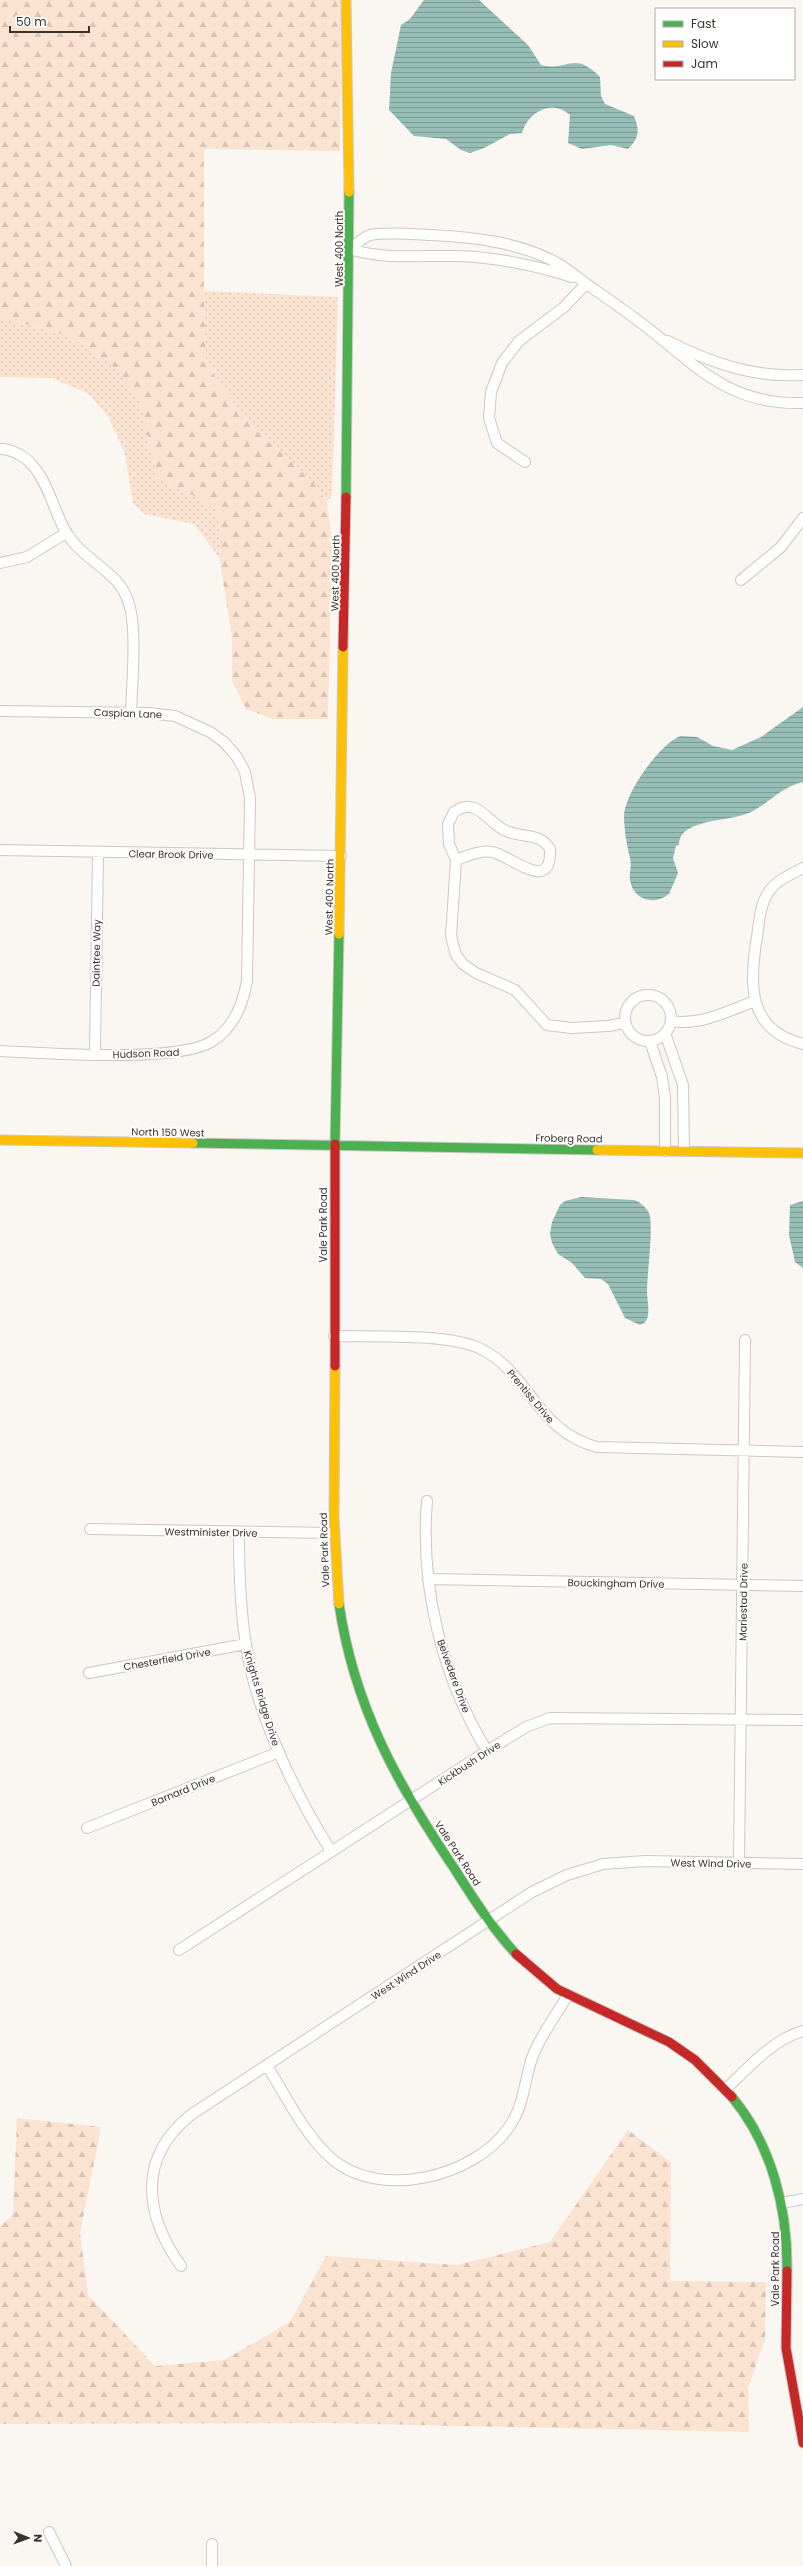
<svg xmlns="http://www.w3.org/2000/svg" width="803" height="2566" font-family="Poppins,sans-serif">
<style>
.grass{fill:url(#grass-dots)}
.forest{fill:url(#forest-firs)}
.water{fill:url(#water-rules)}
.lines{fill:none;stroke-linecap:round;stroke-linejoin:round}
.street-casing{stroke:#cdc8c3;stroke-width:12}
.fast-casing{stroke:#cdc8c3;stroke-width:11}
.slow-casing{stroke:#cdc8c3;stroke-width:11}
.jam-casing{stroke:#cdc8c3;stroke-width:11}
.street{stroke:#fefefd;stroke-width:10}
.fast{stroke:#4caf50;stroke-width:9}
.slow{stroke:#ffc107;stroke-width:9}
.jam{stroke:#c62828;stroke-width:9}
.labels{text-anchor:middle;stroke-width:4;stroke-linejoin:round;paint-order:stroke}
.street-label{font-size:10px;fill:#3a322d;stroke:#fff}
</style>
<defs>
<pattern id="grass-dots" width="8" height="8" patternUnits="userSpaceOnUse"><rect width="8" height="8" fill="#fbe3d2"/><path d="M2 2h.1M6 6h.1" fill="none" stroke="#d8c3b5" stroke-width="1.8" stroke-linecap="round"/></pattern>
<pattern id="forest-firs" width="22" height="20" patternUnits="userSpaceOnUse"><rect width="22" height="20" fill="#fbe3d2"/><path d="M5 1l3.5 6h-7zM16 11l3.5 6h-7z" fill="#d8c3b5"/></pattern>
<pattern id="water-rules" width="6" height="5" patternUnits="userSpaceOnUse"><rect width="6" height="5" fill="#96beb6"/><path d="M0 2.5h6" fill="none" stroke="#7b9b94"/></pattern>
</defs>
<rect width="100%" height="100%" fill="#faf6f2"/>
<path class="grass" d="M204,291l134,6 -6,198 -5,7 -14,-20 -69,-64 -38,-54z
M0,320h10l59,16 41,27 29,34 19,82 31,14 26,16 8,28 -4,20 -25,-33 -50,-10 -11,-11 -8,-49 -16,-36 -20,-24 -37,-16 -52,-1z"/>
<path class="forest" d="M0,0h342l-2,151 -136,-2v142l2,73 38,54 69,64 14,20 5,40 -4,177h-55l-27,-10 -14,-28v-44l-13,-80 4,-20 -8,-28 -26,-16 -32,-14 -18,-82 -29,-34 -41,-27 -59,-16h-10z
M17,2118l84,9 -21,106 8,62 67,71 69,-6 66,-38 36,-66 131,9 93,-23 78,-112 43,32 -1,119 96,1 -1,57 -17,49 1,44 -426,-9 -323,1v-197l13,-13z"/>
<path class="water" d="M424,0h55l49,45 13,20c28,7 32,-15 59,12l1,19 4,8 29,12c6,15 5,22 -6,33l-17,-4 -29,4 -14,-6 2,-28c-18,-16 -42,-3 -48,18l-12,1 -26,14 -14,5 -9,-3 -15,-11 -32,-3 -25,-26 2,-37 10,-48 9,-6z
M803,707v75c-21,5 -32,19 -50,29 -19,10 -48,7 -66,19 -6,4 -8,9 -8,15l-3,1 -3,12 5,15 -9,21c-15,12 -36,6 -39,-14 -1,-7 2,-14 0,-22 -3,-12 -6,-29 -6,-42 1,-23 34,-70 56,-80l17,1 16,9 19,4 29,-13z
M581,1197l52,3c6,1 13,7 16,13 5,13 -2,61 -2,78 0,9 3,20 0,28 -1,3 -4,5 -7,6l-15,-7 -17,-34 -7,-5 -16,-1 -13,-15 -14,-9 -6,-11 -2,-9 2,-12 8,-17 5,-4z
M803,1201v67l-8,-6 -6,-27 1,-30z"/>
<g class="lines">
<g class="street-casing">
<path id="street" d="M350,249c6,-4 13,-12 20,-14 16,-3 43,-1 60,0 44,2 90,7 129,29 10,6 19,14 29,21 23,16 45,31 66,48 49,40 81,72 149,70
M350,249c33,11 71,6 106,7 39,1 78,9 116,21
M668,341c43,22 86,37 135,34
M0,449c13,0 26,8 34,18 18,22 21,53 39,75 18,22 48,32 56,62 8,25 3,80 2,109
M525,462l-28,-19 -8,-25 2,-26 11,-29 17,-22 44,-33 23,-24
M0,563l27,-6 39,-24
M741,580l40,-33 22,-29
M0,711l149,2 26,3 35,16 14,10 13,15 8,15 5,26 -3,183c-4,23 -14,48 -36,61 -36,21 -165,11 -211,9
M0,850l341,6
M456,860c11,-4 24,-10 36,-8 17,2 60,44 58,-3 -10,-16 -24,-11 -41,-17 -14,-4 -22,-19 -35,-24 -8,-3 -14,0 -20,4l-6,12 1,20 7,16 -5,76 5,19 7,9 13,9 39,17 32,35 24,3 37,-2 17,-3
M803,868c-13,7 -27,12 -35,25 -8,12 -9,30 -11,44 -8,47 -10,93 46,107
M625 1018a23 23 0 1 1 46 0a23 23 0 1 1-46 0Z
M671,1021c29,5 57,-10 84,-20
M665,1033l18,52 1,66
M650,1041l12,36 3,21v53
M95,1054l3,-201
M334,1336c37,1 116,-3 147,13 49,24 55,82 116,98l206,5
M427,1501c-7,86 15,176 60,250
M90,1529l242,4
M239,1533c0,37 1,75 7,112 10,68 49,149 85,206
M428,1579l375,7
M89,1673l157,-29
M87,1828l192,-76
M739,1863l6,-523
M179,1950l308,-199 39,-24 24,-9 253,2
M267,2066c19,30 37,68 64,92 48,43 144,19 178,-31 15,-21 15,-45 23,-69 8,-22 24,-43 36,-63
M726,2089c22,-21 47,-50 77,-58
M782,2203l21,-4
M181,2266c-37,-52 -44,-109 11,-152l340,-222 35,-17 36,-11 42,-3 158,3
M49,2532l17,34
M212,2566v-22"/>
</g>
<g class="fast-casing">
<path id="fast" d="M346,497l3,-305
M193,1143l404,7
M335,1144l4,-210
M339,1604c15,102 58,180 115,264 19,30 38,60 62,86
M732,2097c40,48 56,113 55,174"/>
</g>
<g class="slow-casing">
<path id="slow" d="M346,0l3,192
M339,934l4,-287
M0,1140l193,3
M597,1150l206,3
M335,1366l-1,152 5,86"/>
</g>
<g class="jam-casing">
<path id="jam" d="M343,647l3,-150
M335,1366v-222
M516,1954l41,35 112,53 26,18 37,37
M787,2271l-1,77 17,95"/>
</g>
<use href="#street" class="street"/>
<use href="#fast" class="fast"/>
<use href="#slow" class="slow"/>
<use href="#jam" class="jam"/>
</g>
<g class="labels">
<g class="street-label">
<text transform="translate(339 249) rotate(-90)" y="4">West 400 North</text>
<text transform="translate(335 573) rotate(-89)" y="4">West 400 North</text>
<text transform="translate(128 713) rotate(2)" y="4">Caspian Lane</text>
<text transform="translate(171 854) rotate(1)" y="4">Clear Brook Drive</text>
<text transform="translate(329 897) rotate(-89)" y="4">West 400 North</text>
<text transform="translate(96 953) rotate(-89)" y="4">Daintree Way</text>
<text transform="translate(146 1053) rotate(-2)" y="4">Hudson Road</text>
<text transform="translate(168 1132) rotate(1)" y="4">North 150 West</text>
<text transform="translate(569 1138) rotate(1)" y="4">Froberg Road</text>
<text transform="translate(323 1225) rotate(-90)" y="4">Vale Park Road</text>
<text transform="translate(531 1396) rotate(50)" y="4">Prentiss Drive</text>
<text transform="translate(211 1532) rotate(1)" y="4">Westminister Drive</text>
<text transform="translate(324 1550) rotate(-92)" y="4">Vale Park Road</text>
<text transform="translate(616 1583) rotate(1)" y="4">Bouckingham Drive</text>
<text transform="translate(743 1602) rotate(-89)" y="4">Mariestad Drive</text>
<text transform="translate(167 1659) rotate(-10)" y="4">Chesterfield Drive</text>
<text transform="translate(454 1676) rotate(70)" y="4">Belvedere Drive</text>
<text transform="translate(262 1698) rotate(73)" y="4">Knights Bridge Drive</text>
<text transform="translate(469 1763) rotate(-33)" y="4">Kickbush Drive</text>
<text transform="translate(183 1790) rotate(-22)" y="4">Barnard Drive</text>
<text transform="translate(458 1853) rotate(57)" y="4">Vale Park Road</text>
<text transform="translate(711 1863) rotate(1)" y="4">West Wind Drive</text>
<text transform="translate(406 1975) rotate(-33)" y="4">West Wind Drive</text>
<text transform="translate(775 2269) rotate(-90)" y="4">Vale Park Road</text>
</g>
</g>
<rect x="655" y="8" width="140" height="72" fill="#ffffff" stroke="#b0adab"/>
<rect x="663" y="21" width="20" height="6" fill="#4caf50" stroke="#b0adab"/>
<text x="691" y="28" font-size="12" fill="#3a322d">Fast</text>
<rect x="663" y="41" width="20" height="6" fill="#ffc107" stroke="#b0adab"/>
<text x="691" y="48" font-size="12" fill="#3a322d">Slow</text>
<rect x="663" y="61" width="20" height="6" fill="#c62828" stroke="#b0adab"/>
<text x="691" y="68" font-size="12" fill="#3a322d">Jam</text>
<g transform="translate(28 2538) rotate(91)" stroke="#ffffff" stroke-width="3" paint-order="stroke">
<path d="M0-3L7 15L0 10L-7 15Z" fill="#3a322d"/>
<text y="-6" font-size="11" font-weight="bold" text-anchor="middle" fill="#3a322d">N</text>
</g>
<path d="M10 26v6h79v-6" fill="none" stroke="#3a322d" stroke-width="2"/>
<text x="16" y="26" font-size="12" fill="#3a322d" stroke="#ffffff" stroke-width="3" paint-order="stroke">50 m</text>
</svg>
